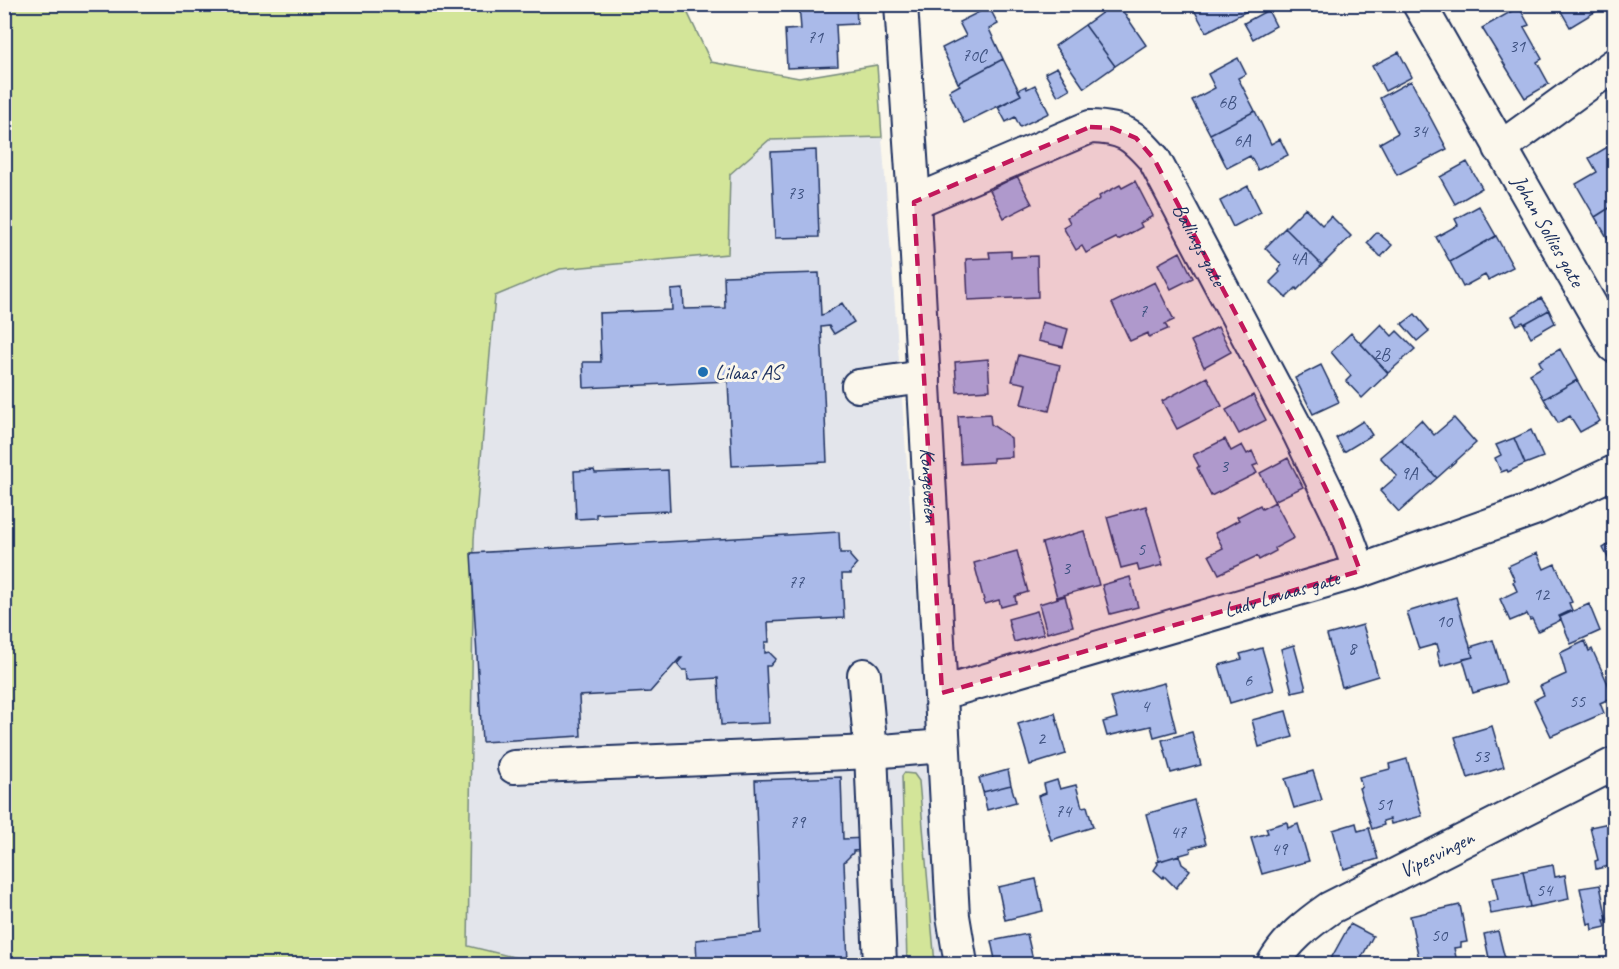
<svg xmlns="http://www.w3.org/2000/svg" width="1619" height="969" font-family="Caveat,sans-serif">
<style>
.built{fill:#e3e5eb}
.green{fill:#d3e599;stroke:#778a7c;stroke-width:1.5}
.building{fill:#aabae9;stroke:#1b2f5e;stroke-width:1.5}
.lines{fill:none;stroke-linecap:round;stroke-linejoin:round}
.minor-casing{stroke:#1b2f5e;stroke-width:36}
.minor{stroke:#fbf7ec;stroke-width:32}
.marked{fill:#c2185b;fill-opacity:0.2;stroke:#c2185b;stroke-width:4.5;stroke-dasharray:12 8;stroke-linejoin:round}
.poi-dot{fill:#1f6fb2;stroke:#fbf7ec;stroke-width:2}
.labels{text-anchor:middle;stroke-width:6;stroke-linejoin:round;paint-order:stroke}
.number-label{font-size:18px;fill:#3f5281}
.street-label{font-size:21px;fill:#1b2f5e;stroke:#fbf7ec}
.poi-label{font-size:21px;fill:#1b2f5e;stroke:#fbf7ec;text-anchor:start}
</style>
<rect width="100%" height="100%" fill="#fbf7ec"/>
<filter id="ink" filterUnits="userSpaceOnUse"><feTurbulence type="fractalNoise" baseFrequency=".0167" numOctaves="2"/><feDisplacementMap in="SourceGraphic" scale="12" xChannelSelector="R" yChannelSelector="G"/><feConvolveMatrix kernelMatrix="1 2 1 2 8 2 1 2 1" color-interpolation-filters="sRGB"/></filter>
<g filter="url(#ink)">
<path class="built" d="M882,137l63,827h-403l-74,-18 6,-407 21,-243 65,-27 168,-15 2,-80 39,-34z"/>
<path class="green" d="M4,5h680l27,57 88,16 78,-13 5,72 -113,3 -39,34 -2,80 -168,15 -65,27 -21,243 -6,407 74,18h-537z
M904,773l10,1 5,7 16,183h-28l-5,-188z"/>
<path class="building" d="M799,4h57l1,20 -21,1 2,41 -51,2 -2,-38 16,-1z
M1114,4h4l28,41 -31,21 -30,-41z
M1191,4h58l2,5 -45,23z
M1557,4h51l-38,23z
M989,7l9,17 -9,5 14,30 -45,24 -16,-35 24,-12 -7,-14z
M1519,7l10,18 -5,2 18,32 -5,3 12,22 -24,14 -43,-70z
M1268,10l8,16 -23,13 -9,-16z
M1085,25l30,41 -31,22 -29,-42z
M1399,52l13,25 -27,14 -13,-25z
M1238,58l8,16 -8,4 17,33 -45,23 -18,-34 23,-12 -7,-14z
M1003,59l18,36 -57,28 -15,-32 11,-6 -2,-2z
M1057,67l13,22 -12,7 -13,-23z
M1411,81l36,68 -50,26 -17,-32 18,-10 -18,-35z
M1035,85l14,28 -29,14 -5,-10 -9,5 -8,-15 23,-12 -3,-5 8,-4 1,3z
M1255,111l16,33 9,-5 8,16 -30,15 -8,-14 -23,12 -17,-34z
M1614,143v62l-19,12 -19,-33 21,-12 -8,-14z
M816,150l3,87 -44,1 -4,-86z
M1467,162l15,26 -27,16 -15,-27z
M1017,176l15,28 -28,14 -14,-28z
M1135,181l18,35 -13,7 2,4 -24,13 -2,-2 -30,15 -4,-7 -6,4 -13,-23 7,-4 -3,-6 33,-18 -1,-3 21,-11 2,3z
M1248,186l13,26 -28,15 -13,-26z
M1614,205v44l-19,-32z
M1479,206l17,30 -46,26 -14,-25 22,-12 -3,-6z
M1305,208l17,17 9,-9 20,20 -29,29 -37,-37z
M1285,228l37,37 -25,25 -1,-2 -10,10 -16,-16 10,-10 -2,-2 4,-5 -17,-17z
M1377,232l15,13 -11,12 -14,-14z
M1496,236l17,31 -25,13 -3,-5 -22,12 -13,-25z
M1011,251v6l26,-1 1,41 -70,3 -2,-41 24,-1 -1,-6z
M1180,252l13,26 -22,11 -13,-25z
M819,273l2,42 4,-1 17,-11 12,19 -20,12 -5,-8 -8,1 6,135 -95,4 -4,-85 -144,7 -1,-26h18l-2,-49 73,-3 -1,-20 12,-1 1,20 41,-1 -1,-32z
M1155,282l19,38 -9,4 3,5 -19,8 -1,-4 -18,8 -18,-38z
M1541,298l8,12 -25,14 -1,-2 -6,3 -5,-9z
M1549,310l6,13 -24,14 -7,-13z
M1415,314l14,17 -12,10 -15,-17z
M1042,322l26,7 -5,18 -25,-6z
M1381,324l11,12 5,-5 18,18 -27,24 -27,-29z
M1218,327l13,25 -27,15 -13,-26z
M1351,333l37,40 -26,25 -16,-17 5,-5 -20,-24z
M1560,349l17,31 -33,19 -14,-25 12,-7 -3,-6z
M1019,355l41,10 -11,46 -28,-7 5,-20 -14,-3z
M988,359l2,31 -33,2 -2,-30z
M1321,365l18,37 -26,12 -18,-36z
M1207,377l15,29 -45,23 -15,-28z
M1577,380l23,41 -20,11 -10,-16 -12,7 -14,-24z
M1253,395l13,25 -27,14 -13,-24z
M990,414l1,10 20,14 1,19 -19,1v4l-32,2 -3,-48z
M1454,418l22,25 -39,35 -36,-39 20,-19 13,15z
M1363,421l9,14 -28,17 -8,-14z
M1531,430l12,27 -18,7 -11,-26z
M1514,438l11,26 -17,8 -1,-2 -6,2 -6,-14 6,-3 -5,-10z
M1225,439l6,12 11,-6 5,9 5,-3 6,13 -5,2 4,7 -46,23 -14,-28 2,-2 -6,-11z
M1401,439l36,39 -38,34 -19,-21 17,-15 -17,-19z
M1288,458l15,29 -29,14 -14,-28z
M594,470l1,3 73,-3 2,41 -74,3v4l-20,1 -2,-48z
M1275,502l19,36 -19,10 1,3 -17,9 -2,-4 -38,18 -10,-19 14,-7 -8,-15 24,-13 -2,-3 23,-12 2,4z
M1146,506l17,59 -24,6 -2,-7 -16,4 -14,-51z
M1084,531l15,54 -42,12 -15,-54z
M839,532l1,21h10v3l7,8 -6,7v3h-9l2,44 -76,4 1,20h-4v11l4,-1 7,7 -6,7h-4l3,57 -48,2 -3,-47 -30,2 -1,-10h-5l-5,-6 5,-6h-2l-30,34 -71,4 2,40 -99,6 -11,-189z
M1614,541v28l-11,-21z
M1017,551l11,41 -13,4 1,7 -15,4 -2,-7 -14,4 -11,-41z
M1537,553l7,16 11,-5 17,38 -3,1 3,7 -13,6 2,4 -23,11 -6,-12 -2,1 -3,-6 -17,7 -10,-22 17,-8 -4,-9 2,-1 -7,-15z
M1130,577l8,30 -28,7 -8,-29z
M1065,596l8,30 -26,7 -8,-29z
M1456,597l17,60 -32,9 -4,-14 2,-1 -2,-7 -18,5 -12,-37z
M1589,604l11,27 -29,13 -11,-27z
M1037,611l7,23 -30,8 -6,-23z
M1363,625l15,51 -36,11 -15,-52z
M1493,640l13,43 -33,10 -10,-34 10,-2 -3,-10z
M1585,641l4,10 3,-2 22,48 -14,6 4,10 -53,23 -17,-36 10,-5 -4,-9 26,-12 -6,-21z
M1294,645l12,44 -14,3 -11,-43z
M1262,648l12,42 -44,13 -11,-38 23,-6 -2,-5z
M1164,683l12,48 -22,6 -3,-11 -44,10 -4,-14 14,-4 -6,-21z
M1286,711l7,26 -34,10 -7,-27z
M1055,713l11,41 -36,11 -12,-41z
M1492,726l12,41 -36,11 -13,-41z
M1192,732l9,33 -30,8 -9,-33z
M1407,759l15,57 -31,8 -1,-5 -7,2 1,4 -12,4 -13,-41 3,-1 -3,-10 31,-8 -1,-5z
M1008,770l3,15 -28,7 -4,-14z
M1313,771l9,29 -28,8 -9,-29z
M841,777l2,62 24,-1v12l-14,1v2l-9,9 4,102h-151l-1,-24 65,-7 -6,-153z
M1057,780l3,9 16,-4 6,22 5,-1 6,21 -42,13 -13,-44 8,-3 -2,-9z
M1011,785l5,17 -29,8 -4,-18z
M1194,800l12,44 -16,4 1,4 -32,9 -13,-47z
M1287,822l1,6 10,-4 11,37 -47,13 -11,-36 17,-5 -2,-5z
M1614,822v43l-18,4 -1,-8 3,-1 -8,-33z
M1356,823l2,8 11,-3 9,31 -34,10 -11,-39z
M1179,855l3,9 8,6 -14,18 -12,-12 -1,2 -9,-8 4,-6 -1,-2z
M1553,865l2,12 10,-2 4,24 -39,8 -7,-36z
M1523,871l7,36 -39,7 -3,-12 10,-2 -5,-23z
M1036,879l7,32 -38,9 -7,-33z
M1600,885l7,35h-3l2,7 -14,3 -1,-7 -3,1 -8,-36z
M1460,905l7,37 -6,1v4l-7,1 3,14 -11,2h-26l-10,-48z
M1350,924l23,12 -15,28h-30z
M1498,931l7,28 -15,4 -6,-29z
M1027,934l7,30h-38l-5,-23z"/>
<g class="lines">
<g class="minor-casing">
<g id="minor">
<path id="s1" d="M901,4l13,198 39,714 8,48"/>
<path id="s2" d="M1419,4l195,342"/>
<path d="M1500,148l114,-83"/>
<path id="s3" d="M914,202l176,-75c34,1 42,7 64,32l145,274 42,87 19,51"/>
<path d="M858,386l66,-9"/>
<path d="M864,675l7,77 9,212"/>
<path id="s4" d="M942,693l418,-122 177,-63 77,-36"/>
<path d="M514,767l357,-15 72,-6"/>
<path id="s5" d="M1273,964c14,-24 34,-40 57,-56l284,-144"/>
</g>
</g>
<use href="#minor" class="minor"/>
</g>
</g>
<path class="marked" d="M1090,127l22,1 24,10 18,21 145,274 42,87 19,51 -418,122 -28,-491z"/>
<circle class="poi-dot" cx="703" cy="372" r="6"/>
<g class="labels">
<g class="number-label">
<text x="815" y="43">71</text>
<text x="1517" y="52">31</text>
<text x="974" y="61">70C</text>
<text x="1227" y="108">6B</text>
<text x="1419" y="137">34</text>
<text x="1242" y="146">6A</text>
<text x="795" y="199">73</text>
<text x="1298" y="264">4A</text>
<text x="1143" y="317">7</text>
<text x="1381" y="360">2B</text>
<text x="1224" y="472">3</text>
<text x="1409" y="479">9A</text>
<text x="1141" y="555">5</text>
<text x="1066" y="574">3</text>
<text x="796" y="588">77</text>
<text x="1541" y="600">12</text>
<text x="1444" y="627">10</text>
<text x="1352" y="654">8</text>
<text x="1248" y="686">6</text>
<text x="1577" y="707">55</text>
<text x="1145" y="712">4</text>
<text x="1041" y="744">2</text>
<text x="1481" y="762">53</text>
<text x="1384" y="810">51</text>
<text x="1063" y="817">74</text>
<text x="797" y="828">79</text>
<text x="1178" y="838">47</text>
<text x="1279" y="855">49</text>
<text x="1544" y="896">54</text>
<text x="1439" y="941">50</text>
</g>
<g class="street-label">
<text dy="7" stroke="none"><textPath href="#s2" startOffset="261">Johan Sollies gate</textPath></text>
<text dy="7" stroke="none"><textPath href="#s3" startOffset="363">Ballings gate</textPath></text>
<text dy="7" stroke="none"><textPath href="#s1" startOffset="482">Kongeveien</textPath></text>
<text dy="7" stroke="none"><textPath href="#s4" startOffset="354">Ludv Løvaas gate</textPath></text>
<text dy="7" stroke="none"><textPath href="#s5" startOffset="200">Vipesvingen</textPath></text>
</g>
<g class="poi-label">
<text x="715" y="379">Lilaas AS</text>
</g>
</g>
<rect width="1619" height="969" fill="none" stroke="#fbf7ec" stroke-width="24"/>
<rect x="12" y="12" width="1595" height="945" fill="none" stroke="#1b2f5e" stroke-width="2" filter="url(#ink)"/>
</svg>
